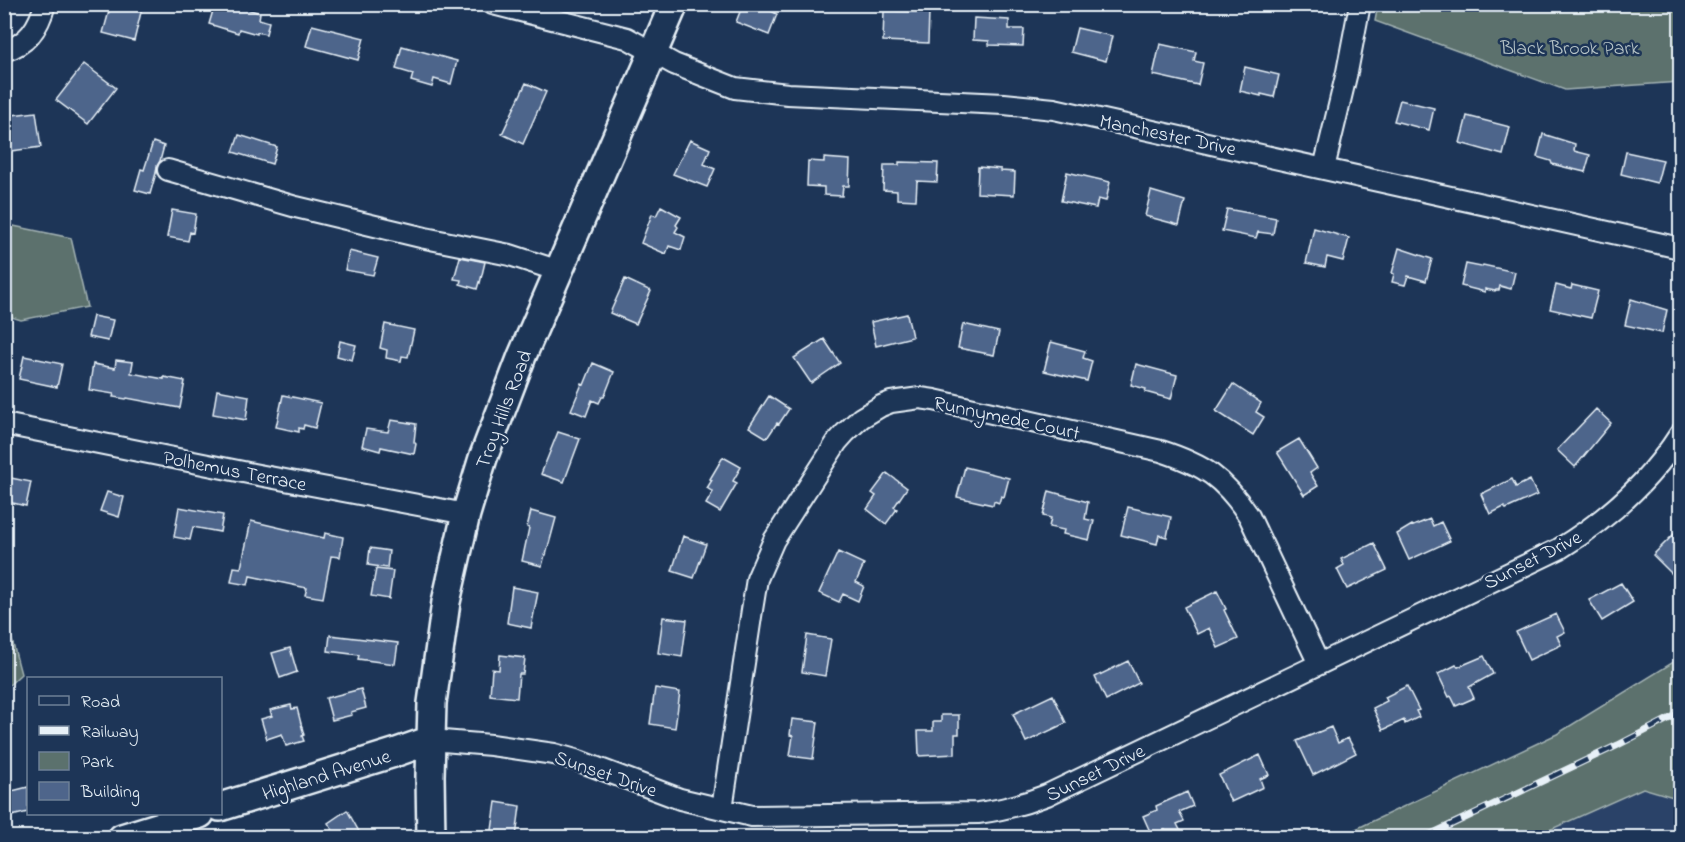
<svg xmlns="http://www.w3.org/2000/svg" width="1685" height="842" font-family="'Indie Flower',sans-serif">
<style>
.built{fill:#2c4367}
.green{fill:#5b716d;stroke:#a2b1b2;stroke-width:1.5}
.building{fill:#4e658b;stroke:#e8f1f8;stroke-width:1.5}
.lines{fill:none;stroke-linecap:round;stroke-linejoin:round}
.street-casing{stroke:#e8f1f8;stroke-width:24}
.secondary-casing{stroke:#e8f1f8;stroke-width:32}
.street{stroke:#1d3557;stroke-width:20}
.secondary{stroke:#1d3557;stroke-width:27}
.rail-casing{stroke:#e8f1f8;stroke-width:7}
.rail{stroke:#1d3557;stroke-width:4.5;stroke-dasharray:14;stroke-linecap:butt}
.labels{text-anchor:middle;stroke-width:5;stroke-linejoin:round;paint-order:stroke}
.park-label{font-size:20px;fill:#b7c4c7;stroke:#1d3557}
.street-label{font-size:20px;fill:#e8f1f8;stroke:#1d3557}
</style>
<rect width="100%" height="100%" fill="#1d3557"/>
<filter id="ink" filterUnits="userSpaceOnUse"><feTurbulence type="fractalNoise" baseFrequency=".0167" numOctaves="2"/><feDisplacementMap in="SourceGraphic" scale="12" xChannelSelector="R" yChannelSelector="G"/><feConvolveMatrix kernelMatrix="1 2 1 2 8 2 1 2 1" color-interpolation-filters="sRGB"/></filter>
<g filter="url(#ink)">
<path class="built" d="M1643,788l37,11v38l-146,1z"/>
<path class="green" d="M1378,5h302v77l-115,8 -190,-69z
M4,224l67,14 16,69 -66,13 -16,-5z
M4,610l17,64 -16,15h-1z
M1680,658v141l-37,-11 -109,49h-195l218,-103z"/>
<path class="building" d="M111,4h32l-9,37 -31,-8z
M215,4h17l28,9 -1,6 10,3 -3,12 -9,-2v2l-18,-5 -1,4 -29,-9z
M743,4h31l-3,7 6,3 -8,21 -33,-13z
M884,11l45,1 -1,31 -45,-2z
M974,18l35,2v9h15l-1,17 -34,-1v-4l-16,-1z
M312,25l52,13 -6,22 -52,-14z
M1077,28l35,8 -6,25 -35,-9z
M1160,44l36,8 -2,9 9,2 -5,22 -45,-10z
M402,46l55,15 -6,23 -17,-5 -2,8 -21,-6 2,-7 -17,-5z
M84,64l32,24 -28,36 -32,-24z
M1245,67l34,8 -5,22 -13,-3v2l-21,-5z
M526,83l20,9 -23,52 -21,-10z
M1400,100l34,8 -5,22 -35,-9z
M36,112l5,35 -37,5v-36z
M1467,116l43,11 -7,28 -43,-12z
M1543,134l32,10 -1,7 16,4 -5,17 -33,-8 -1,-3 -14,-4z
M239,135l38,12 -5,17 -39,-12z
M690,140l20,9 -6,15 11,5 -8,18 -34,-13z
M153,142l11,4 -4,15 -3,5 -1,7 -6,21 -15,-4 6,-21 3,1z
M1626,152l37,8 -6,23 -36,-9z
M824,158l26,2 -1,26h-6l-1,10 -18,-1v-8l-17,-1 1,-25 16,1z
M899,162l39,1 -1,19 -20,-1 -1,19 -19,-1v-8l-14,-1 1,-25h15z
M978,167l23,2v2l14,1 -1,23 -37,-2z
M1067,172l43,10 -4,19 -8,-2 -2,9 -35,-7z
M1151,191l34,10 -6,24 -34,-9z
M661,206l20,11 -5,8 2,2 -3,5 10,5 -4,13 -12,-4 -3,8 -25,-11 11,-29 4,2z
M1227,209l49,9 -3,16 -15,-2 -2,6 -34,-7z
M172,210l24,4 -3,19 -3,-1 -2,9 -21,-4z
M1314,228l35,10 -6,23 -16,-4 -2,10 -19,-4z
M1399,248l33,11 -6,22 -18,-5 -3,9 -13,-3 2,-8 -2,-1z
M349,251l29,7 -5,17 -28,-5z
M460,257l25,5 -5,21 -1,-1 -2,7 -17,-5 1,-4 -7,-1z
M1466,264l15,3 2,-2 32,7 -4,17 -11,-3 -1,4h-3l-1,1 -10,-2v3l-24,-6z
M625,279l26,12 -15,33 -26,-11z
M1556,285l15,4 1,-4 26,6 -7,27 -41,-9z
M1631,299l36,11 -5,23 -37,-8z
M907,314l5,23 -36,9 -5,-24z
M93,316l20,4 -5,21 -20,-4z
M385,324l29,6 -6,27 -6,-1 -1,5 -15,-3 1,-8 -7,-2z
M963,324l36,8 -5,23 -36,-7z
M824,339l16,24 -29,20 -17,-25z
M340,341l16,4 -4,15 -15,-4z
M1051,342l34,9 -2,7 9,3 -5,20 -43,-10z
M24,356l38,8 -5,23 -38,-8z
M116,360l17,2 -2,11 33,6v-2l21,4 -5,27 -53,-10 -1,1 -13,-2 1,-3 -25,-4 4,-26 22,4z
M593,363l21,9 -10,25h-2l-3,6 -7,-3 -6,16 -15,-6 11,-26 2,1z
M1136,364l41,11 -6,24 -26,-7 1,-3 -15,-4z
M1233,384l28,19 -5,9 8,5 -11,18 -37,-24z
M217,390l32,6 -3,24 -33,-6z
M283,395l38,8 -6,25 -11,-3 -1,4 -4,-1v4l-23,-5z
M769,396l20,13 -10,15 -2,-1 -10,15 -18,-11z
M1596,409l15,14 -36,44 -18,-17z
M391,420l25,4 -2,18 2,2 -2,10 -33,-7 -1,4 -18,-5 4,-17 22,3z
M558,432l22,7 -16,43 -23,-8z
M1299,439l18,29 -7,5 8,13 -14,9 -27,-43z
M723,457l18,10 -8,14 4,2 -17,29 -14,-8 7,-12 -6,-4 5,-8 -2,-1z
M965,467l44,11 -5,19 -3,-1 -2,7 -5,-2 -1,4 -36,-8z
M887,473l20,15 -13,19 3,2 -11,15 -19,-15 9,-13 -4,-3z
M6,477l25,5 -5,24 -22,-5v-23z
M1512,479l4,8 14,-7 7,15 -31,14 -2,-2 -14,7 -9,-20z
M1049,491l39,11 -3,17 9,2 -5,19 -26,-6 1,-4 -15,-3 2,-9 -8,-2z
M107,492l17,5 -5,20 -19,-6z
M179,507l44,8 -3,17 -27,-5 -3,13 -16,-3z
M1128,507l43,10 -4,20 -8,-2 -2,9 -36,-9z
M531,511l25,7 -10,37h-1l-3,11 -20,-5 7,-33 -2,-1z
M1430,519l3,7 8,-4 9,19 -41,19 -12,-26 15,-9 1,1z
M251,521l73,17 1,-5 18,4 -3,20 -9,-1 -8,42 -18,-3 2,-7 -57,-12 -2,9 -17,-3 3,-15 7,1z
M1680,528v37l-8,9 -19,-19z
M683,536l23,8 -12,34 -22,-7z
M1374,543l13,27 -40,19 -10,-20 7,-4 -3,-6z
M370,548l19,3 -2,17 -19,-3z
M838,552l26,12 -8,18 8,4 -6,15 -15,-7 -4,8 -20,-9z
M376,569l17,2 -4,28 -18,-3z
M1621,583l12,19 -31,19 -13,-21z
M512,587l26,5 -7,36 -24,-5z
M1217,591l9,18 -2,1 14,29 -20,9 -9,-20 -12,6 -13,-27z
M1556,614l9,18 -8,4 4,9 -32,15 -13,-28z
M663,617l24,3 -5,37 -24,-4z
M330,635l68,8 -3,21 -37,-5 1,-4 -31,-4z
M807,635l24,4 -6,37 -23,-4z
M290,648l7,24 -17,6 -8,-25z
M500,655l25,3 -2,16h-4l-2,24 -27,-3 2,-26 7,1z
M1484,656l9,18 -24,13 5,11 -18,8 -5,-10 -2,1 -11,-23 18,-9 2,2z
M1128,661l11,22 -33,17 -11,-23z
M1407,686l12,24 -3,1 3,6 -14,7 -1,-4 -21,10 -10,-22 14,-7 -2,-4z
M655,688l25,4 -5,36 -25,-4z
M361,689l5,19 -15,4 1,3 -20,5 -6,-22z
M1053,695l13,28 -40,19 -13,-28z
M291,705l1,4 5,-1 7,27 -2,1 2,5 -18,5 -4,-12 -15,5 -6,-20 11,-3 -2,-6z
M941,715h18v19h-4v20l-36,2 -1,-25h15v-9h8z
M792,719l26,3 -5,37 -23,-3 3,-20 -3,-1z
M1331,727l7,16 10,-5 8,15 -43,22 -16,-34z
M1260,755l9,20 -9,4 3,8 -32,15 -12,-27z
M28,787v25l-24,6v-25z
M1187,792l6,14 -14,6 5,9 -7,3 4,8 -13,5 -3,-7 -13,6 -9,-20 14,-6 -1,-4z
M496,802l24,4 -4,31h-25z
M347,810l15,27h-25l-9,-14z"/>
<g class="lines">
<g class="street-casing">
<path id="street" d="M493,4l134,34 47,26 61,24 53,6 216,10 50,5 626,139
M4,51c24,-7 35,-24 41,-47
M1324,168l23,-96 13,-68
M168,170l128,37 129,31 85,17 49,16
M4,424l249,50 213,40
M431,740l60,5 63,9 25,7 101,38 72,17 226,-3c24,-3 46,-9 69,-18l512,-246c49,-30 90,-66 121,-115
M722,809l30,-199 5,-31 17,-39 63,-98 8,-9 16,-15 20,-12 10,-4 29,-4 14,2 227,51c43,14 63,27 88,65l70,148"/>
</g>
<g class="secondary-casing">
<path id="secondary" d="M220,807l174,-54 37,-13
M122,838l78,-24
M431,838l-1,-62 2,-73 14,-101 20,-88 17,-56 39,-102 152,-352"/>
</g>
<use href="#street" class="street"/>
<use href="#secondary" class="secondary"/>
<g class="rail-casing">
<path id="rail" d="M1423,838l195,-93 62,-32"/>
</g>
<use href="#rail" class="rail"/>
</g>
</g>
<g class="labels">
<g class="park-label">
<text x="1570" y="54">Black Brook Park</text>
</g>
<g class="street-label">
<text transform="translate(1168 134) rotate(12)" y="7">Manchester Drive</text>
<text transform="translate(503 409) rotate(-69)" y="7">Troy Hills Road</text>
<text transform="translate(1007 417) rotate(12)" y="7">Runnymede Court</text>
<text transform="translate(235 470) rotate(11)" y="7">Polhemus Terrace</text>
<text transform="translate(1532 559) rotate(-27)" y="7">Sunset Drive</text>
<text transform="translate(1095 772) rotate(-26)" y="7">Sunset Drive</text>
<text transform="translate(606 773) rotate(19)" y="7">Sunset Drive</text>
<text transform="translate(326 774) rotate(-17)" y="7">Highland Avenue</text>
</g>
</g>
<rect width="1685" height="842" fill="none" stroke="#1d3557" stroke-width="24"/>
<rect x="12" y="12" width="1661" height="818" fill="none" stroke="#e8f1f8" stroke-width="2" filter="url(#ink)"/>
<rect x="27" y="677" width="195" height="138" fill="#1d3557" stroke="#6e8097" stroke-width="1.5"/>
<rect x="39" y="696" width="30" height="9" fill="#1d3557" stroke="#6e8097" stroke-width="1.5"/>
<text x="81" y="707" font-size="18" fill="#e8f1f8">Road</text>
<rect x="39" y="726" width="30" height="9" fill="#e8f1f8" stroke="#6e8097" stroke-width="1.5"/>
<text x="81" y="737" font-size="18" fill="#e8f1f8">Railway</text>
<rect x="39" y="752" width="30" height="18" fill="#5b716d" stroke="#6e8097" stroke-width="1.5"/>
<text x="81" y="767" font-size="18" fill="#e8f1f8">Park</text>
<rect x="39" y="782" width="30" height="18" fill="#4e658b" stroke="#6e8097" stroke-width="1.5"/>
<text x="81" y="797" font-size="18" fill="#e8f1f8">Building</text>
</svg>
